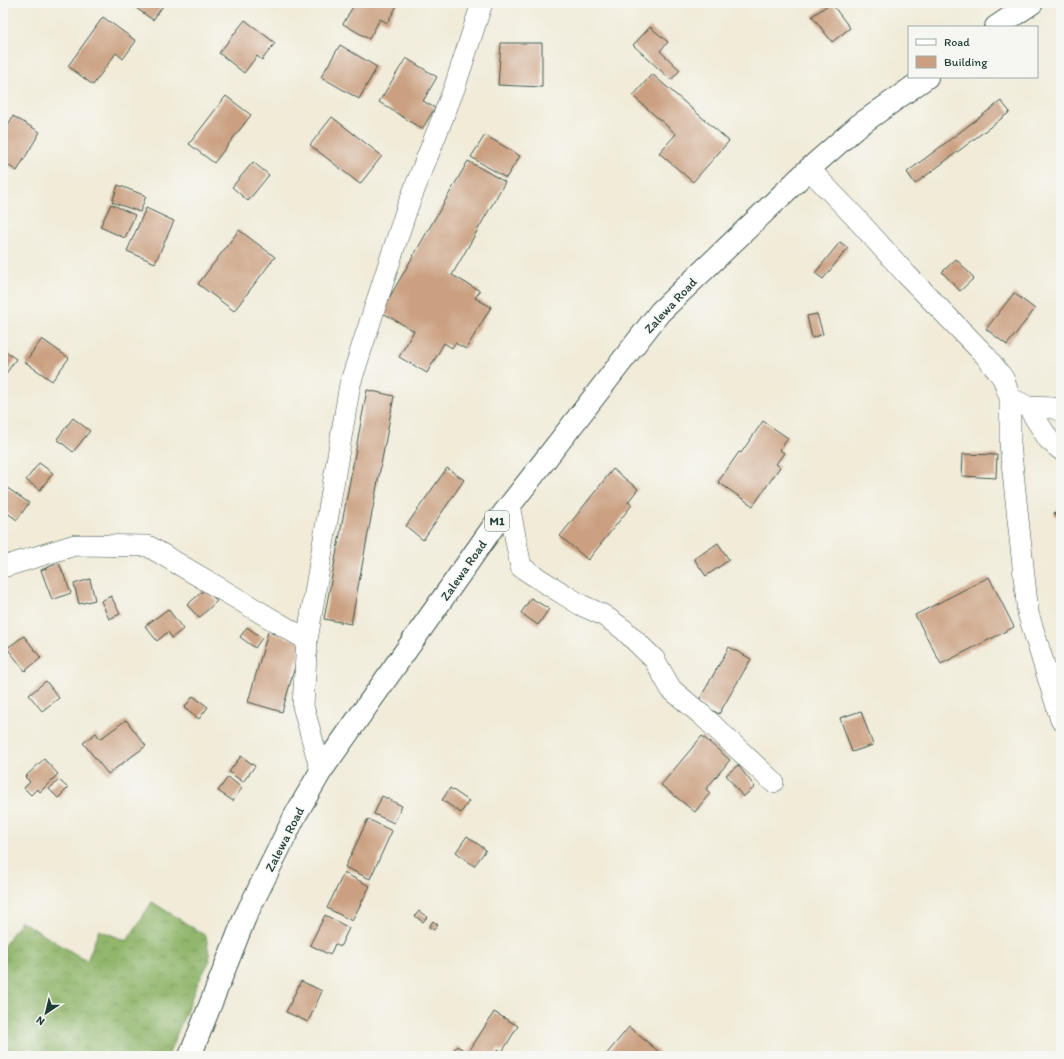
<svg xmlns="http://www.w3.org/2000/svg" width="1064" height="1059" font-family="Itim,sans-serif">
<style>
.forest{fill:url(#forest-crowns);stroke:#587a50}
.building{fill:#cba081}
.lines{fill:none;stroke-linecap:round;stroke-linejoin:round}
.minor-casing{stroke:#3e574d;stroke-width:22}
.trunk-casing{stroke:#3e574d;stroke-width:24}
.minor{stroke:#fff;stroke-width:21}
.trunk{stroke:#fff;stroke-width:22}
.labels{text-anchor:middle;stroke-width:3;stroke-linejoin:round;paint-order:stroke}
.shield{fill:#f6f6f2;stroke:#60746d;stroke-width:1}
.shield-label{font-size:12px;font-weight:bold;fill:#1f3d34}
.street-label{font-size:13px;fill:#1f3d34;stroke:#f6f6f2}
</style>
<defs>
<pattern id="forest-crowns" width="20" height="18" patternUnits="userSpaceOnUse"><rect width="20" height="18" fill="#91b66c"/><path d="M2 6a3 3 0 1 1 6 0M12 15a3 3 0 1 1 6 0" fill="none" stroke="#76955a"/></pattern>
</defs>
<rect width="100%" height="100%" fill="#f6f6f2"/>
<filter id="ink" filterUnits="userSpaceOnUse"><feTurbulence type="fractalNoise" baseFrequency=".025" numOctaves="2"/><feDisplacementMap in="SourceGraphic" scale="8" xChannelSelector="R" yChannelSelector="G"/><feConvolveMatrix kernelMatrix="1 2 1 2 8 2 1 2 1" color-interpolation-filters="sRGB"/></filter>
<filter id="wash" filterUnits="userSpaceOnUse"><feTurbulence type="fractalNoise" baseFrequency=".012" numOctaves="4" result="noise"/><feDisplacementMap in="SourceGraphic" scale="16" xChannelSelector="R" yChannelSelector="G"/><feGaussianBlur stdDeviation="0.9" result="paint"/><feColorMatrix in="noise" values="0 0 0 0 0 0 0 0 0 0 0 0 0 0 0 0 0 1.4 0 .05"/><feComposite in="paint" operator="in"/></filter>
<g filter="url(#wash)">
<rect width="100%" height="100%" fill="#f1ebd8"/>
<path class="forest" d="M152,902l54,34 4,24 -14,27 -28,69h-165v-109l18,-26 66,40 12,-31 28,11z"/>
<g id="blocks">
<path class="building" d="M129,3h36l-12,17z
M355,3h41l2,1 -11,19 -7,-4 -11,20 -26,-15z
M831,3l19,25 -18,14 -20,-26z
M103,17l33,24 -13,18 -7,-6 -23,32 -25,-19z
M245,20l30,23 -13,17 -5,-4 -13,17 -25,-20z
M650,27l18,15 -8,9 20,19 -9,10 -38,-35z
M501,43h41v44l-44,-2z
M340,45l37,22 -18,32 -38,-22z
M406,58l31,19 -14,24 12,7 -13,21 -43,-27z
M652,74l77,67 -36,41 -34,-29 17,-19 -43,-38z
M226,96l25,19 -37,48 -25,-19z
M1001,101l9,11 -95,72 -8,-12z
M13,116l27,16 -23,39 -14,-9v-27z
M332,117l50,39 -22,28 -50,-39z
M485,135l35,21 -14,22 -35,-21z
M468,161l37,21 -53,93 28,16 -5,7 16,9 -25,42 -11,-6 -3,5 -8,-5 -17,30 -28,-16 15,-26 -33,-19z
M253,162l16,13 -21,26 -16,-14z
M118,185l28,11 -6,16 -28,-10z
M111,204l24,11 -10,23 -25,-11z
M146,208l28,13 -19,42 -28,-12z
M239,230l36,27 -41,54 -36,-27z
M840,242l8,6 -25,31 -8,-6z
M956,259l18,19 -14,13 -18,-19z
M1014,293l21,16 -28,36 -21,-16z
M817,314l6,20 -11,4 -5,-22z
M42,339l27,19 -17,23 -27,-19z
M3,350l13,9 -11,16 -2,-1z
M367,390l27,6 -43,228 -27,-5z
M73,418l17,13 -17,21 -16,-13z
M763,421l25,17 -8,12 4,3 -8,11 4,3 -27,39 -35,-24 21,-30 2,1z
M963,454l34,1 -1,23 -34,-2z
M39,463l14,10 -13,17 -14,-10z
M447,468l17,12 -41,60 -17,-14z
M613,469l25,20 -10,13 4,3 -44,55 -28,-24z
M3,485l26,18 -12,17 -14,-10z
M1061,508v15l-7,-10z
M718,543l11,17 -23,16 -12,-17z
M59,563l12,30 -19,7 -11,-30z
M989,577l25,50 -73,37 -26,-49z
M90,579l5,21 -16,4 -5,-20z
M205,589l12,12 -18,17 -12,-13z
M111,596l9,18 -11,5 -8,-18z
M531,598l18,11 -11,16 -17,-12z
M168,609l15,20 -11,9 -4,-6 -11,9 -12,-15z
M247,627l15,11 -7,10 -15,-11z
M268,632l34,10 -20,70 -34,-10z
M24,636l17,22 -16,13 -18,-23z
M729,647l22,12 -32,55 -21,-12z
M46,681l13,17 -17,13 -13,-16z
M3,692l4,4 -4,4z
M193,696l15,11 -9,12 -15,-11z
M861,711l12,34 -21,7 -12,-34z
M126,720l20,26 -38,28 -25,-31 13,-10 4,6z
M702,736l28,24 -24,29 4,4 -15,19 -34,-27z
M241,756l14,10 -12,16 -14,-10z
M44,759l14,15 -18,18 -3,-3 -6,6 -7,-7 6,-6 -5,-5z
M738,765l17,22 -12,10 -17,-22z
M228,777l14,11 -9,13 -15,-10z
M59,780l9,8 -10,10 -9,-9z
M450,788l19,13 -8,12 -19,-13z
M382,796l20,10 -8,17 -20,-9z
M368,819l24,12 -22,48 -25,-12z
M467,836l19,14 -12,16 -18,-14z
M344,873l26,13 -18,35 -25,-13z
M419,911l8,6 -4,5 -8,-6z
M325,915l24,13 -9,19 -5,-3 -5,11 -20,-10z
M433,921l5,4 -4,5 -5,-3z
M301,981l21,10 -14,31 -22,-10z
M494,1012l24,14 -16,26 -4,-3 -4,7h-44l7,-10 11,7z
M629,1027l35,29h-59z"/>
</g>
</g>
<g filter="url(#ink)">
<use href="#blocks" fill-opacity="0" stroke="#3e574d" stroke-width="1"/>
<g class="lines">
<g class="minor-casing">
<path id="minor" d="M809,169l46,48 51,57 79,81 18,23 7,20v46l18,169 33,107
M1010,398l18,9 21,33 12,10
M1028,407l26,1 7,3
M509,505l12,62 23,15 37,23 22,10 20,14 31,30 17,30 32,27 70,66
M3,567l72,-22 73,1 159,94
M321,771l-18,-65 4,-66 43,-256 57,-176 47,-119 28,-86"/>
</g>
<g class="trunk-casing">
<path id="trunk" d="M996,27l36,-24
M190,1056l55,-139 51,-103 25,-43 172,-244 167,-215 149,-143 49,-43 69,-49"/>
</g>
<use href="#minor" class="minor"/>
<use href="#trunk" class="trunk"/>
</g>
</g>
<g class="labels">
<rect class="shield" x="485" y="511" width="24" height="20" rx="3"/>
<g class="shield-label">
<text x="497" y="525">M1</text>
</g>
<g class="street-label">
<text transform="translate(670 305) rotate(-47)" y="5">Zalewa Road</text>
<text transform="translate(463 570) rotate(-55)" y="5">Zalewa Road</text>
<text transform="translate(284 839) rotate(-63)" y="5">Zalewa Road</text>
</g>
</g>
<rect width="1064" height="1059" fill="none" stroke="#f6f6f2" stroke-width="16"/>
<rect x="908" y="26" width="130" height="52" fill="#f6f6f2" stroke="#a0aca6"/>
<rect x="916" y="39" width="20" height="6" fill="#ffffff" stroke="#a0aca6"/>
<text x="944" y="46" font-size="12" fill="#1f3d34">Road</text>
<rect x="916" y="56" width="20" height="12" fill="#cba081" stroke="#a0aca6"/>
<text x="944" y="66" font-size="12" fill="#1f3d34">Building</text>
<g transform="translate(46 1013) rotate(215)" stroke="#f6f6f2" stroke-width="3" paint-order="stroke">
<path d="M0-3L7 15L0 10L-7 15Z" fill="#1f3d34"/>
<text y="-6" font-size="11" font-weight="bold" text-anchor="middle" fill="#1f3d34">N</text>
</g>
</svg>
